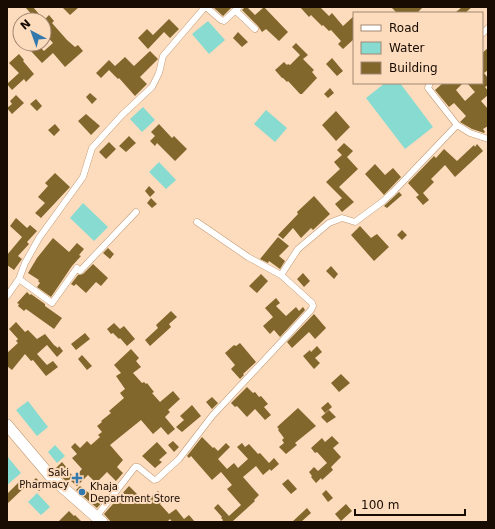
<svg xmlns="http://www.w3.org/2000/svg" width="495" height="529" font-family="'DejaVu Sans',sans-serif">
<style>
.water{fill:#87dbd0}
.building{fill:#81672c}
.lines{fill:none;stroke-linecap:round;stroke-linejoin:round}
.street-casing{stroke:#c19a75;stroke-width:7}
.highway-casing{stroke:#c19a75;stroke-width:12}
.street{stroke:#fff;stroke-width:6}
.highway{stroke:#fff;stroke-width:11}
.poi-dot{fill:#3479ae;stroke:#fddcbe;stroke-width:1.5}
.labels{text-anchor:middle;stroke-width:4;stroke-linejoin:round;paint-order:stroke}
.poi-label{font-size:10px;fill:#180b01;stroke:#fddcbe;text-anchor:end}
</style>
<rect width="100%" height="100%" fill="#fddcbe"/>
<path class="water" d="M208,21l17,19 -16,14 -17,-20z
M385,83h15l33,44 -28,22 -39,-51z
M143,107l12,13 -13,12 -12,-13z
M266,110l21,18 -12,14 -21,-18z
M159,162l17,18 -10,9 -17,-17z
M83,203l25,24 -14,14 -24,-23z
M28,401l20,26 -11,9 -21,-26z
M55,445l10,11 -8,7 -9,-11z
M7,456l14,17 -14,12z
M37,493l13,14 -9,8 -13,-13z"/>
<path class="building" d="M25,7h8l11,13 5,-5 5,6 -2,2 15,17 8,7 3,-2 5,6 -18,16 -12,-14 -11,10 -12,-13 7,-6 7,7 9,-8 -9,-10v-13h-7z
M62,7h17l-9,8z
M213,7h19l-9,9z
M245,7h2l8,8 9,-8 24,25 -9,9 -13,-12 -4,3 -4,-6 -16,-16z
M300,7h20l9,9 3,-3 11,13 11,-10v23l-11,10 -5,-5 3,-3 -10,-11 -2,1 -6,-6 -1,1 -11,-11 -2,2z
M391,7h32l-6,6h-20z
M462,7h10l-7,6h-10z
M169,19l10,10 -9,9 -6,-6 -16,17 -10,-11 9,-9 6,6z
M238,32l10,10 -6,5 -9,-9z
M296,43l12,12 -5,4 11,11 -2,2 5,6 -15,16h-2l-12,-13 -1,1 -4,-4h-1l-7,-8 9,-8 3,3 1,-1 2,1 10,-10 -8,-8z
M488,48v22l-4,3 4,5v7l-3,2 3,4v4l-7,6 7,8v17l-5,3 2,3 -1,1 -12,-4 -12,-7 6,-6 -12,-13 -5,4 -14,-17 8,-7h20l-7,7 9,11 10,-9 -8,-9h15v-30z
M150,51l8,8 -18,18 7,7 -12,12 -16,-18 -1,1 -9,-9 -8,8 -5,-5 13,-13 6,6 10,-9 9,9z
M19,54l5,6 -1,1 11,13 -8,8 -2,-3 -12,11 -5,-6 12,-11 -10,-10z
M332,58l11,13 -6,5 -11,-12z
M330,88l4,5 -6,5 -4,-4z
M90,93l7,6 -5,5 -6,-7z
M16,95l8,8 -12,11 -5,-6 5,-4 -2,-3z
M36,99l6,7 -5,5 -7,-7z
M336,111l14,16 -14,14 -14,-16z
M86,114l14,12 -9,9 -13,-14z
M55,124l5,6 -6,6 -6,-6z
M159,124l13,14 2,-2 13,13 -12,12 -18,-18 -2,3 -5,-5 5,-5 -4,-4z
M129,136l7,7 -10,9 -7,-6z
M109,142l7,7 -10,10 -7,-7z
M344,143l9,8 -6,6 11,12 -19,18 15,15 -12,10 -7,-8 7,-6 -16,-16 14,-13 -6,-7 8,-7 -5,-5z
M477,144l6,7 -28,26 -10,-12 -14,14 3,3 -11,11 6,7 -6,5 -7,-8 3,-2 -11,-12 26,-27 2,2 8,-9 13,12 17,-16 1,2z
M375,164l10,11 8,-7 8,9 -17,18 -19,-21z
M55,173l15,14 -29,31 -6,-5 10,-10 -7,-6 10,-11 -3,-3z
M149,186l6,6 -5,5 -5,-6z
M399,192l3,3 -15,13 -3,-2z
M314,196l16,18 -17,16 -2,-2 -10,10 -8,-10 -10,11 -5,-4 20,-21 -1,-2z
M151,198l6,6 -5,4 -5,-5z
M16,218l11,10 3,-3 7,6 -10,11 2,2 -11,12 4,3 -8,11 -7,-5v-10l15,-18 -12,-11z
M360,226l11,12 6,-4 12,13 -15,14 -23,-26z
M402,230l5,5 -5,5 -5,-5z
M278,237l11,9 -10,10 6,5 -5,8 -11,-8 -1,2 -8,-4z
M53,238l16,14 8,-9 7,6 -5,6 2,1 -9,10 -21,31 -14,-10 3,-4 -2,-2 1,-1 -11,-7 9,-15z
M108,248l6,6 -4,5 -7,-6z
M93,264l15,14 -7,8 -5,-4 -10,11 -10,-9 -2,2 -3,-2 7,-9 5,-1z
M331,266l7,8 -4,5 -8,-8z
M303,273l7,8 -6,6 -7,-8z
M261,274l7,7 -11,12 -8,-7z
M27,292l3,3 1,-1 14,10v2l17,12 -8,11 -28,-20 -2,2 -6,-5 1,-2 -2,-1z
M276,298l4,5 -4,3 10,10 10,-9 3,4 4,-4 2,3 -25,27 -6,-7 -4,4 -7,-8 10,-9 -8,-9z
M171,311l6,6 -8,7 2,3 -21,19 -5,-6 13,-12 -2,-3z
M314,314l12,14 -11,11 -6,-7 -17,16 -5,-6z
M16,322l9,10 3,-2 9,9 8,-5 9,11 4,3 1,-2 4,5 -6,6 -10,-12 -10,9 10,11 6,-4 5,6 -12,9 -13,-16 -2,1 -6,-7 -13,16 -5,-4v-13l11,-10 -2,-2 2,-2 -9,-10z
M114,323l6,6 4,-3 11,13 -8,7 -7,-8 -1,1 -6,-6 -2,1 -4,-5z
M85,333l5,6 -14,11 -5,-6z
M240,343l16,19 -13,12 1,1 -4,4 -9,-10 4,-4 -10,-12 9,-8 2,1z
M317,346l5,6 -7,6 5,5 -6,6 -11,-13 7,-6 1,2z
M131,349l8,9 -3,3 5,6 -8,6 9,10 2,-1 2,2 1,-1 7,9 -2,1 8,9 13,-11 7,8 -12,11 2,2 -5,5 10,12 -7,6 -7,-8 -8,7 -12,-14 -31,25 13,15 -6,7 6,6 -7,8 -9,-9 -11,11 -8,-8 -11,11 -6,-5 11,-12 -10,-11 5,-4 -6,-7 4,-4 5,5 7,-7 4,4 9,-8 -2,-2 4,-3 -5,-6 5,-4 -1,-1 10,-8 -2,-2 15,-13 -4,-5 5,-4 -9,-13 5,-3 -7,-8z
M82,355l10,11 -5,4 -9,-11z
M341,374l9,9 -11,9 -8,-9z
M247,387l6,6 2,-1 4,5 2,-1 7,8 -4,3 7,8 -6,5 -10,-11 -8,8 -10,-11 -2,1 -4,-4z
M212,397l6,6 -6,6 -6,-7z
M328,402l4,5 -7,6 -4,-5z
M192,405l9,11 -19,16 -6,-5 8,-7 -4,-4z
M298,408l18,18 -21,17 2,2 -11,9 -7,-7 5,-4 -2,-3 2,-2 -6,-8 1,-1 -2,-2z
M329,410l7,7 -9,6 -6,-6z
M332,436l7,7 -6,5 8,9 -10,10 2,3 -11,10 -1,-2 -5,5 -5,-6 1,-1 -3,-4 5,-5 4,4 9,-8 -10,-11 -2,1 -4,-5 11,-10 3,4z
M202,437l11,11 1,-1 4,4 8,-8 4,4 -12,12 9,10 7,-6 4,5 10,-9 -11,-12 5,-4 3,4 4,-3 9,10 2,-1 9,10 5,-5 5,6 -8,7 -1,-2 -7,6 -7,-9 -13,11 16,18 -5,5 1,1 -22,20 1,1h-12l1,-2 -2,-2 1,-1 -8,-9 4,-4 11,12 12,-11 -14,-16 5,-4 -11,-13 -9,8 -21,-24 -2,2 -2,-2z
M173,441l6,6 -5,5 -6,-7z
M157,442l10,11 -8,7 3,2 -7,6 -13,-12z
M62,462l5,6 -1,1 7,7 -6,6 -13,-12z
M36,478l8,8 -5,5 -8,-8z
M288,479l9,10 -6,5 -9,-10z
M21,480l6,5 -20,19v-10z
M80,486l14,11 2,-2 7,6 -6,7 -21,-18z
M129,486l16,16 13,-11 7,8 -5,5 9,10 7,-5 8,10 5,-4 6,7h-23l-2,-3 -3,3h-56l-7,-8z
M326,490l7,8 -5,4 -6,-8z
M346,504l6,7 -11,10 -6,-7z
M307,508l4,5 -10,9h-9z
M69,511l5,5 1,-1 7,7h-24z"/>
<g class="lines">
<g class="street-casing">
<path id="street" d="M206,7l15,13 3,1 15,-14
M236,11l19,18
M482,34l6,-6
M430,83l-2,5 29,37 13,8 18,6
M281,275l17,-26 31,-26 13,-5 13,4 27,-20 11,-10 64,-67
M19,279l33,24 25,-35 3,3 56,-59
M7,296l12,-17 6,-16 14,-25 44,-61 9,-29 30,-33 30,-28 7,-14 4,-17 42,-49
M96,517l39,-50h3l16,13 3,-1 22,-20 33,-43 99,-106 2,-4 -1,-3 -31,-28 -33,-18 -51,-35"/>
</g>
<g class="highway-casing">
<path id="highway" d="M7,425l45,53 50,44"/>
</g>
<use href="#street" class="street"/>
<use href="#highway" class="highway"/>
</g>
<g class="poi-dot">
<path d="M75 472h4v4h4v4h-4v4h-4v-4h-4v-4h4z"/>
<circle cx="82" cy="492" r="4"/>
</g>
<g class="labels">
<g class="poi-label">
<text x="69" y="476">Saki<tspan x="69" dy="12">Pharmacy</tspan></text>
<text x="90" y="490" text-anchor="start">Khaja<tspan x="90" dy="12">Department Store</tspan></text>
</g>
</g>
<rect width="495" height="529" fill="none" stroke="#180b01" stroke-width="16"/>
<rect x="353" y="12" width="130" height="72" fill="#fddcbe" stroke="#a18872"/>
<rect x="361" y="25" width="20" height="6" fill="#ffffff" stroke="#a18872"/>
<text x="389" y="32" font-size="12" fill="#180b01">Road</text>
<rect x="361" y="42" width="20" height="12" fill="#87dbd0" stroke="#a18872"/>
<text x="389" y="52" font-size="12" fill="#180b01">Water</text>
<rect x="361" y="62" width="20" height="12" fill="#81672c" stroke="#a18872"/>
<text x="389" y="72" font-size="12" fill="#180b01">Building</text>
<g transform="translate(32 32) rotate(319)"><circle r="19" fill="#fddcbe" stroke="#a18872"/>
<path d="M0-3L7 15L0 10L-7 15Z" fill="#3479ae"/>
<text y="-6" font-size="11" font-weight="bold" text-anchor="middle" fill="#180b01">N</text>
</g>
<path d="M355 509v6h110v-6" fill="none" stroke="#180b01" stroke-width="2"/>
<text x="361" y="509" font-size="12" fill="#180b01" stroke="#fddcbe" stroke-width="3" paint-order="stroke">100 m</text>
</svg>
